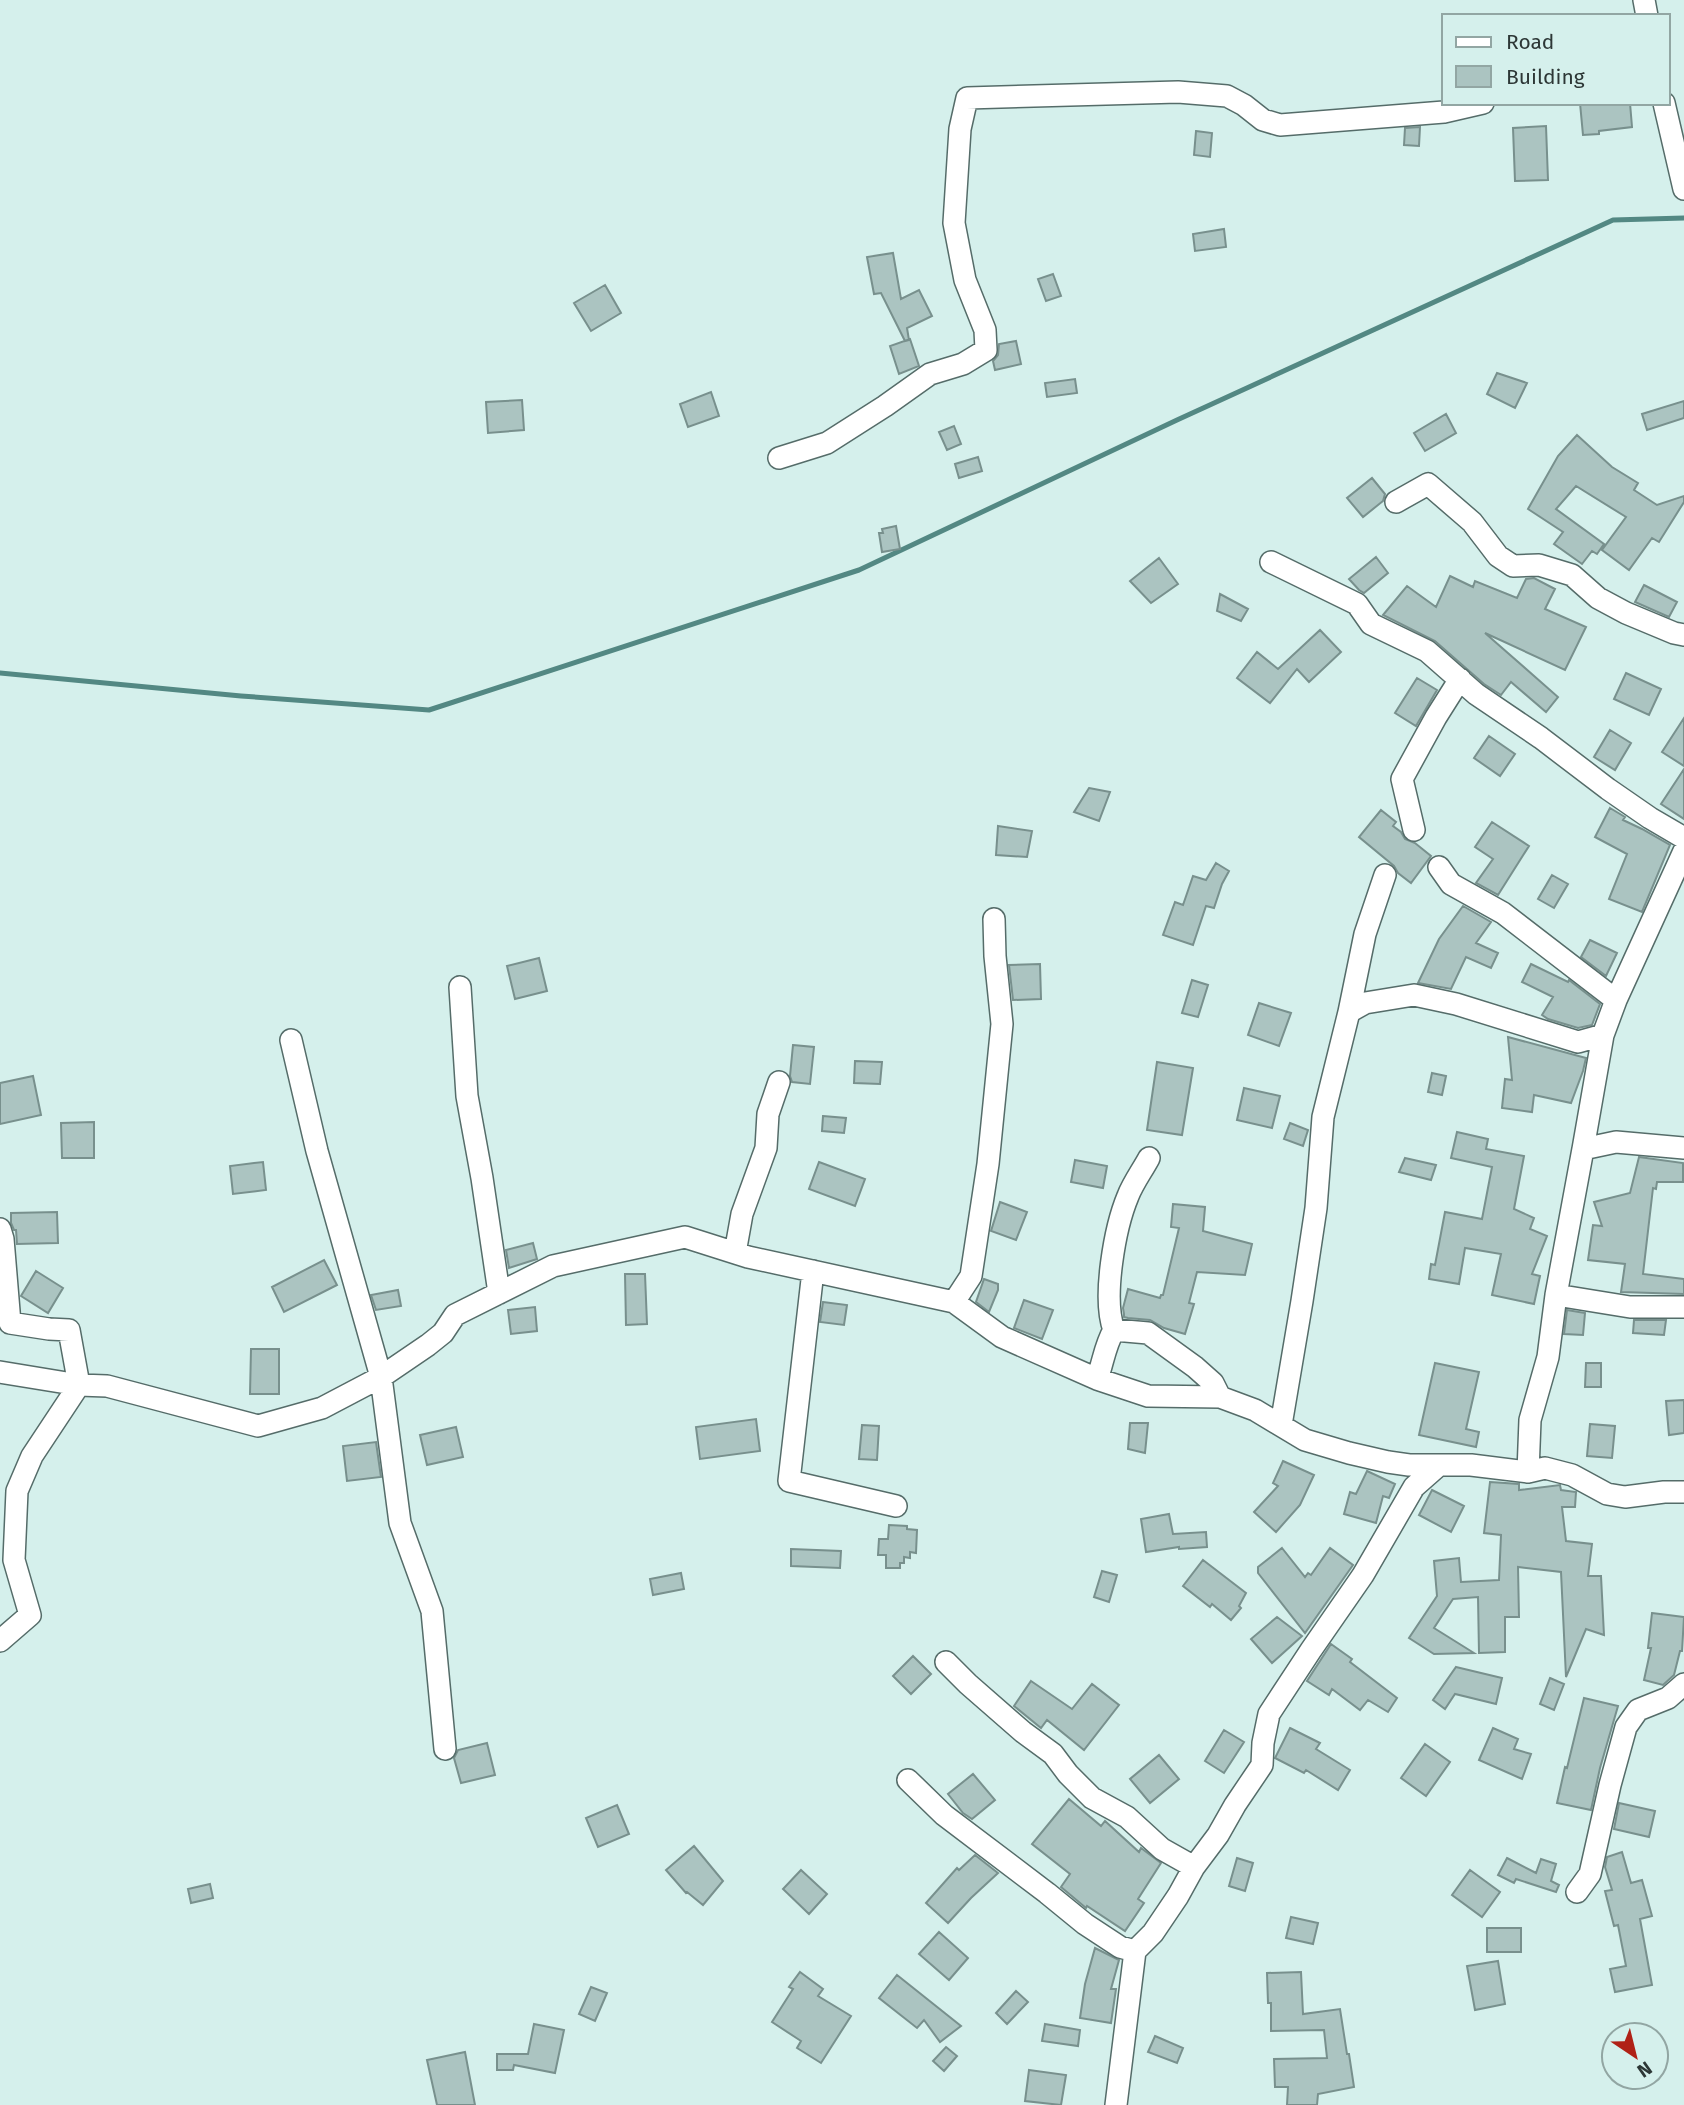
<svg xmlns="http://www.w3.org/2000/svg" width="1684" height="2105" font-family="'Fira Sans',sans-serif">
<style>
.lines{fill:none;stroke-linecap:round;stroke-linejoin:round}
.stream{stroke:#538883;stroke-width:5}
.building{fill:#abc4c1;stroke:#78908d;stroke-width:2}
.minor-casing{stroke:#556c69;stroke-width:24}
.minor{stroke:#fff;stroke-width:21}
</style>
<rect width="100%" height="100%" fill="#d5f0ec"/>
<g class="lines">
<path class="stream" d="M0,673l241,23 188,14 430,-140 318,-150 436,-200 71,-2"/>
</g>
<path class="building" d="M1580,103h50l2,24 -33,4v3l-16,1z
M1546,126l2,54 -33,1 -2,-53z
M1420,127l-1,19 -15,-1 1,-17z
M1196,131l16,2 -2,24 -16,-2z
M1224,229l2,18 -31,4 -2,-17z
M893,253l8,46 18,-9 13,26 -25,12 2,12 -4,1 -24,-48 -7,1 -7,-37z
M1053,274l8,22 -15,5 -8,-22z
M605,285l16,28 -30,18 -17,-28z
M910,339l9,27 -20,8 -9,-28z
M1016,341l5,23 -26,6 -2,-9 5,-6 1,-11z
M1497,373l30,10 -12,25 -28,-14z
M1075,379l2,14 -30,4 -2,-14z
M711,392l8,24 -31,11 -8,-23z
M522,400l2,30 -36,3 -2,-31z
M1684,401v17l-37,12 -5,-16z
M1446,414l10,19 -31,18 -11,-18z
M954,426l7,18 -14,6 -8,-18z
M1577,435l35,32 26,16 -4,7 23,15 27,-9v6l-25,40 -7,-4 -23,32 -27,-20 24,-33 -50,-31 -20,23 48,35 -7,10 -5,-3 -10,13 -28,-20 9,-12 -35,-23 30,-53z
M978,457l4,14 -23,7 -4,-14z
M1372,478l13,16 -2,7 -20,16 -16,-19z
M896,526l4,23 -18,3 -3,-19h4l-1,-4z
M1376,557l12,16 -24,20 -5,-3 -10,-11z
M1159,558l19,26 -27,19 -21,-22z
M1450,576l23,11 2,-6 42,17 9,-19 8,-1 21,11 -10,20 41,18 -21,43 -80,-37 73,64 -12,15 -35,-30 -10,13 -17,-11 -49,-43 -52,-26 24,-29 29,21z
M1644,585l33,17 -8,15 -34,-15z
M1220,594l28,15 -7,12 -24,-10z
M1320,630l21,22 -32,30 -12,-13 -27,34 -33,-25 20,-26 21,17z
M1626,673l35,16 -12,26 -35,-16z
M1417,678l20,12 -21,36 -21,-13z
M1684,718v48l-22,-14z
M1610,730l21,13 -16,27 -21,-13z
M1489,736l26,18 -15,22 -26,-18z
M1684,769v50l-23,-15z
M1089,788l21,4 -11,29 -25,-9z
M1610,808l15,9 -2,3 19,9 28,16 -28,67 -33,-13 18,-45 -32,-17z
M1381,810l15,12 -3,4 8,6 4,7 10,4 16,13 -20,27 -13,-10 -4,-7 -35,-29z
M1492,822l37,24 -31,49 -22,-12 17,-24 -18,-12z
M998,826l34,5 -5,26 -31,-2z
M1216,863l13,8 -7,13 -8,24 -8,-2 -13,39 -30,-10 12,-33 8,3 10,-29 13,4z
M1552,875l16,9 -14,24 -16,-9z
M1463,906l28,16 -15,21 22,10 -7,15 -25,-11 -15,32 -33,-6 21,-44z
M1590,940l27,13 -11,23 -25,-19z
M539,958l8,33 -32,8 -8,-33z
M1040,964l1,35 -28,1 -4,-35z
M1531,964l37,18 1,-2 31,24 -8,21 -14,3 -30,-9 -6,-4 11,-18 -31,-15z
M1192,980l16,5 -10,32 -16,-4z
M1259,1003l32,10 -12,33 -31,-11z
M1508,1037l78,21 -3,13 -12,32 -37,-8 -2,17 -30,-4 3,-29 7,1z
M793,1045l21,2 -4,37 -18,-2 -2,-6z
M855,1061l27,1 -2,22 -26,-1z
M1157,1062l36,6 -11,67 -35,-5z
M1432,1073l14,3 -4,19 -14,-3z
M33,1076l8,39 -41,9v-41z
M1244,1088l36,8 -8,32 -35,-8z
M823,1116l23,2 -2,15 -22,-2z
M94,1122v36h-32l-1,-35z
M1290,1123l18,7 -5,16 -19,-7z
M1457,1132l31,7 -2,10 38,7 -10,53 20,9 -4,11 17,7 -15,38 8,2 -6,28 -42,-9 9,-41 -36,-6 -6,36 -30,-5 2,-15 4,1 10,-53 37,7 10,-52 -41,-9z
M1639,1157l44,6v19h-26l-1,7 -3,-1 -10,86 41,5v15l-63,-2 4,-28 -37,-4 5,-35 9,1 -8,-24 36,-9z
M1405,1158l31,7 -5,15 -32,-8z
M1075,1160l32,6 -4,22 -32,-6z
M263,1162l3,28 -33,4 -3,-28z
M819,1162l46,17 -10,27 -46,-17z
M1000,1202l27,10 -11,28 -25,-9z
M1173,1204l32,3 -2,24 49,13 -7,31 -48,-3 -8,31 5,1 -9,30 -21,-6 -14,-8 -22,-2 -4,-1v-3l-1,-6 5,-19 32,9 1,-3h2l16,-67 -8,-1z
M57,1212l1,31 -41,1 -1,-14h-2l-3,-7v-10z
M533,1243l4,16 -28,9 -3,-18z
M324,1260l13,25 -53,27 -12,-25z
M36,1271l27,17 -15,25 -27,-17z
M625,1274h20l2,50 -21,1z
M984,1279l14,5v6l-9,22 -13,-10z
M398,1290l3,16 -25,4 -5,-15z
M1024,1300l29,10 -11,29 -28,-11z
M823,1302l24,3 -3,20 -24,-3z
M535,1307l2,24 -26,3 -3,-24z
M1567,1310l18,3 -2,22 -19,-1z
M1634,1320h32l-2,15 -31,-2z
M251,1349h28v45h-29z
M1435,1363l44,9 -13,57 13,3 -3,15 -57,-12z
M1586,1363h15v24h-16z
M1684,1400v33l-15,2 -3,-34z
M756,1419l4,32 -60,8 -4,-32z
M1130,1423h18l-3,30 -17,-4z
M1590,1424l25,2 -3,32 -25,-2z
M862,1425l17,1 -2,34 -18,-1z
M456,1427l7,30 -36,8 -7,-30z
M376,1442l5,35 -34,4 -4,-35z
M1283,1461l31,14 -14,30 -24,27 -22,-20 24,-26 -5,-3z
M1367,1471l28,13 -6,14 -6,-2 -7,27 -32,-9 6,-22 6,2z
M1490,1482l29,2v6l41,-5 1,5 15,2 -1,15h-13l4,34 26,3 -4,32h13l3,59 -18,-6 -20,48 -5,-105 -43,-5 1,50h-14v35l-26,1 -1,-56 -25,2 -19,29 40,25 -40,1 -25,-16 28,-42 -3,-35 25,-3 2,24 38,-2 2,-45 -17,-2z
M1432,1490l32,16 -13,26 -32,-17z
M1169,1514l4,20 33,-2 1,15 -28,2v-2l-33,5 -5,-33z
M889,1525l18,1v3l10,1 -1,23 -6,-1v6l-6,-1v6h-4v5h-14v-13h-8l1,-16h9z
M1282,1548l23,29 3,-4 3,2 19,-27 23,17 -48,68 -47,-60v-6z
M791,1549l50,2 -1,17 -49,-2z
M1203,1560l43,33 -7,13 2,2 -10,12 -19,-16 -2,3 -27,-21z
M1102,1571l15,4 -8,27 -15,-5z
M681,1573l3,16 -31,6 -3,-16z
M1652,1613l32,4 -2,34h-2l-6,24 -11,10 -19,-5 7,-32h-3z
M1277,1617l25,19 -30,27 -21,-24z
M1331,1644l21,15 -2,3 47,36 -9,14 -20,-12 -8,10 -28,-21 -3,6 -22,-14z
M913,1656l18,18 -20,20 -18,-18z
M1456,1667l46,11 -6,26 -41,-10 -10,15 -12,-9z
M1550,1678l14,6 -10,26 -14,-6z
M1031,1681l41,28 20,-25 27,21 -35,45 -37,-30 -6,8 -27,-22z
M1584,1698l34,8 -18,62 -9,42 -34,-7 8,-36 2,1z
M1290,1728l30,15 -4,6 34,21 -12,20 -32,-20 -2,3 -29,-15z
M1493,1728l25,11 -4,10 17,5 -9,25 -43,-19z
M1224,1730l20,12 -20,31 -19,-12z
M487,1743l8,32 -34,8 -7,-25 4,-8z
M1425,1744l25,18 -24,34 -25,-18z
M1159,1755l20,24 -29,24 -20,-24z
M973,1774l22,26 -23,19 -9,-6 -15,-19z
M1069,1799l32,27 4,-5 34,31 2,-4 20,15 -23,36 6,4 -19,28 -38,-25 -1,2 -25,-21 9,-13 -38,-30z
M1619,1803l36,8 -6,26 -35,-8z
M617,1805l12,29 -31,13 -12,-29z
M694,1846l29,35 -20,24 -16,-13 -1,1 -20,-23z
M1622,1852l9,31 11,-3 10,36 -12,3 12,66 -37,7 -5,-23 16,-3 -8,-41 -4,1 -9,-35 7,-1 -7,-23 2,-10z
M975,1855l23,18 -27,25 -23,25 -22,-20 31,-35 2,2z
M1237,1858l16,5 -8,28 -16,-5z
M1507,1858l29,15 5,-14 15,5 -5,17 8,4 -3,7 -40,-13 -2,4 -16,-8z
M801,1870l26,24 -18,20 -26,-25z
M1470,1870l30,22 -18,25 -30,-22z
M210,1884l3,14 -22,5 -3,-14z
M1291,1917l27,6 -5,21 -27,-6z
M1487,1928h34v24h-34z
M939,1932l29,26 -19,22 -30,-26z
M1095,1948l24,12 -8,29h5l-5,34 -31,-5 5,-34z
M1498,1961l7,43 -30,6 -8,-44z
M800,1972l23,17 -5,7 33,20 -30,47 -24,-15 4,-7 -29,-19 21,-33 -4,-2z
M1301,1972l2,42 37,-5 7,45h2l5,33 -36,7 -1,11h-30l1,-18h-13l-1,-28 53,-1 -3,-28 -53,1v-28h-3l-1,-30z
M897,1975l64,51 -21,16 -16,-22 -7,8 -38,-30z
M591,1987l16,6 -12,28 -16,-7z
M1016,1991l12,11 -21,22 -11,-11z
M534,2024l30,6 -9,43 -41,-8 -1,5h-16v-16h31z
M1045,2024l35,6 -2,16 -36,-5z
M1155,2036l28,12 -6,15 -29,-11z
M946,2047l11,9 -13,15 -11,-10z
M465,2052l10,53h-38l-10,-45z
M1029,2070l37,5 -5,30 -36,-4z"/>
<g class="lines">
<g class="minor-casing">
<path id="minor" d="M1644,0l3,16
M1664,103l20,86
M779,458l48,-15 58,-37 45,-32 33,-10 23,-14 -1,-20 -20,-50 -11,-57 6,-94 7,-31 211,-6 49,4 17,9 19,15 17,5 164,-13 39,-9
M1396,502l32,-18 44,38 26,34 15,10 26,-1 33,10 26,23 28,15 48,20 10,2
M1271,562l86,42 14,20 56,27 49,43 65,44 67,51 42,29 34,20
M1414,830l-12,-51 34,-62 24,-38
M1439,867l12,17 52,29 113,87
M460,987l7,109 15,82 17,115
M1349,1012l16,-78 20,-59
M291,1040l26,111 64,226 19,146 32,88 13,138
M1583,1149l20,-114 13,-35 68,-149
M0,1229l3,10 7,84 39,6 20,1 10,55 -79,-13
M735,1253l7,-39 24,-66 2,-34 11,-32
M813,1271l-24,210 107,25
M1556,1295l27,-146 33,-7 68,6
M954,1302l17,-26 17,-112 14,-140 -7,-68 -1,-37
M1114,1330l34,3 47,34 18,16 7,14
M1097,1379c6,-16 8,-34 17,-49 -12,-32 1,-103 14,-134 5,-13 14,-25 21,-38
M1281,1425l21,-124 14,-93 7,-91 26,-105 16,-9 49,-8 42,9 122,38 25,-7
M1528,1472l2,-52 18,-63 8,-62 74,12h54
M0,1641l30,-26 -16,-55 3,-69 15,-35 47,-71 28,1 151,40 64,-18 59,-31 47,-32 15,-12 12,-18 98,-49 132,-29 63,20 206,45 48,35 95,42 51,17 72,1 35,13 50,30 44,13 39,9 21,3h62l57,7 17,-4 27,7 35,19 18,3 39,-5h20
M946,1662l22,22 55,48 30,22 15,20 24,24 35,19 35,32 32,18
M908,1780l36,35 103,78 38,31 35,23 15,4 18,-18 25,-37 16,-29 24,-32 17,-30 27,-40 1,-22 6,-29 42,-64 52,-75 51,-88 25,-22
M1577,1892l13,-18 20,-89 16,-58 12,-17 30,-12 16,-14
M1116,2105l19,-154"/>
</g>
<use href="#minor" class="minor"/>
</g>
<rect x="1442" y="14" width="228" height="91" fill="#d5f0ec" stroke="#92a6a3" stroke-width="2"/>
<rect x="1456" y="37" width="35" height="10" fill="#ffffff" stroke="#92a6a3" stroke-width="2"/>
<text x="1506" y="49" font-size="21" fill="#2d3736">Road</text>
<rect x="1456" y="66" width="35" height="21" fill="#abc4c1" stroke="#92a6a3" stroke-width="2"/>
<text x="1506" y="84" font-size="21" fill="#2d3736">Building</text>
<g transform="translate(1635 2056) rotate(145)"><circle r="33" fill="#d5f0ec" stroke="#92a6a3" stroke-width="2"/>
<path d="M0-5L12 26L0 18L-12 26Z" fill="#b02116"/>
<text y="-10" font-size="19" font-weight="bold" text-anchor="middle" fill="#2d3736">N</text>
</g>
</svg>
